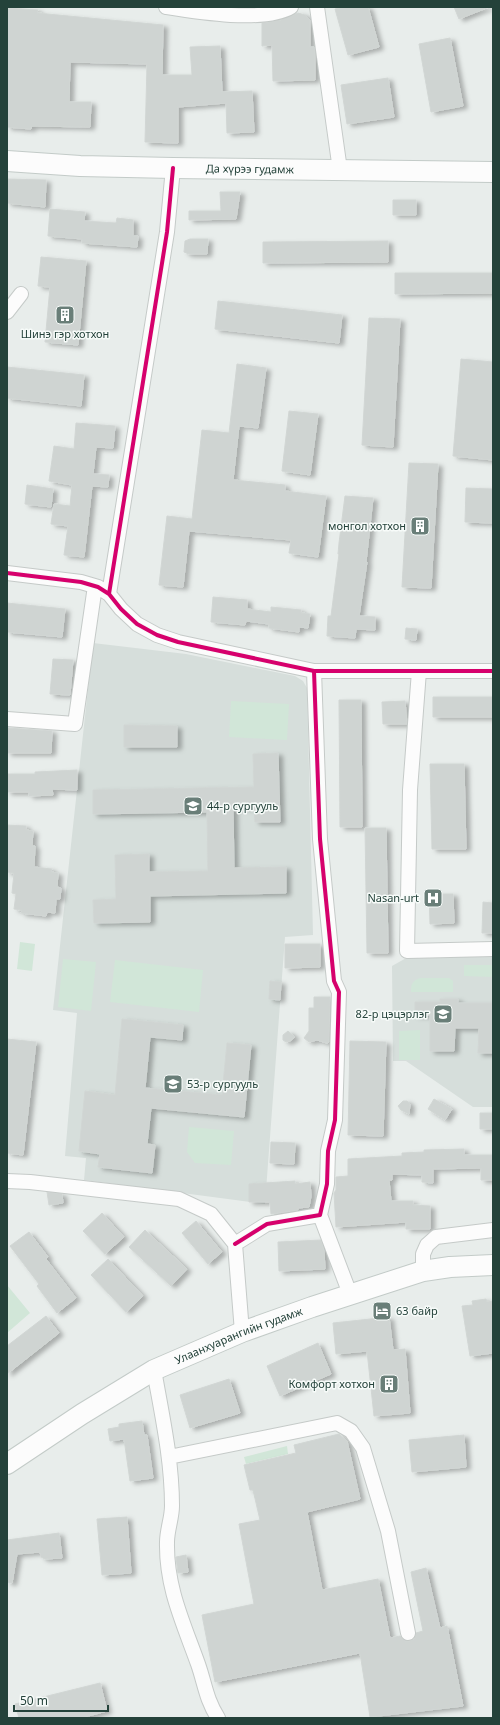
<svg xmlns="http://www.w3.org/2000/svg" width="500" height="1725" font-family="'Noto Sans',sans-serif">
<style>
.built{fill:#d6dedb}
.green{fill:#d1e6d8}
.building{fill:#cfd4d2;stroke:#d1d6d4;filter:url(#shadow)}
.lines{fill:none;stroke-linecap:round;stroke-linejoin:round}
.minor-casing{stroke:#c5cac8;stroke-width:16}
.secondary-casing{stroke:#c3cbc8;stroke-width:22}
.minor{stroke:#fcfcfc;stroke-width:14}
.secondary{stroke:#fcfcfc;stroke-width:20}
.cycleway-casing{stroke:#f7fbf9;stroke-width:6}
.cycleway{stroke:#d6006c;stroke-width:4}
.labels{text-anchor:middle;stroke-width:3;stroke-linejoin:round;paint-order:stroke}
.street-label{font-size:11px;fill:#24423a;stroke:#f7fbf9}
.poi-label{font-size:11px;fill:#24423a;stroke:#f7fbf9;text-anchor:end}
</style>
<defs>
<filter id="shadow"><feDropShadow dx="4.5" dy="2.5" stdDeviation="2" flood-color="#0004"/></filter>
</defs>
<rect width="100%" height="100%" fill="#e8edeb"/>
<path class="built" d="M93,643l93,11 109,22 8,5 4,7 6,247 -28,2 -20,267 -181,-24 2,-22 -21,-2 12,-143 -24,-3z
M408,957h85v150h-20l-67,-46h-13l-1,-95z"/>
<path class="green" d="M231,701l58,3 -2,36 -58,-3z
M20,942l15,2 -3,27 -15,-2z
M63,959l33,3 -5,49 -33,-4z
M115,960l88,10 -4,42 -89,-10z
M464,965h29v12l-29,-1z
M420,978h29l4,3v11h-42c0,-8 1,-11 9,-14z
M420,1030v30h-21v-29z
M189,1127l45,4 -3,34 -36,-2 -8,-11z
M7,1285l23,28 -23,20z
M287,1446l1,8 -42,10 -2,-7z"/>
<path class="building" d="M344,7h24l11,40 -31,8 -13,-46z
M454,7h35l-30,12z
M7,8l31,2 -1,3 126,12 -1,50h30l-2,-28 30,-1 2,46 30,-1 2,41 -27,1 -1,-30 -48,4v36l-33,-1 2,-78 -77,-2 -1,40h22l-1,25 -58,-1 -1,3 -24,-2z
M298,13l7,2 5,5v27h4l1,4v29l-42,1 -1,-36 -10,1v-23l19,-3z
M450,38l13,68 -32,6 -12,-68z
M388,78l6,39 -47,7 -6,-39z
M7,179l39,1 -1,27 -38,-4z
M220,192h20l-4,27 -47,1v-9h32z
M393,200h23v15h-23z
M50,209l35,3 -1,9 32,2 1,-5 16,2v16h5l-1,11 -55,-4v-4l-34,-3z
M190,239h18l-1,15h-18l-5,-2 1,-11z
M388,241v21l-125,1v-21z
M41,257l45,4 -8,84 -33,-3 5,-55 -12,-1z
M395,273h98v20l-98,1z
M218,301l124,14 -3,28 -124,-14z
M369,318l31,1 -7,128 -31,-2z
M461,359l32,3v98l-40,-4z
M237,364l29,4 -8,60 -19,-2 -6,54 52,5v6l41,5 -8,61 -29,-4 2,-13 -102,-9 -6,56 -24,-2 8,-69 25,3 10,-89 27,3z
M7,367l77,8 -3,31 -74,-8z
M289,411l29,3 -8,61 -28,-4z
M76,423l39,3 -2,22 -17,-1 -3,27 16,1 -1,12 -16,-1 -8,71 -20,-2 4,-29 -17,-2 3,-20 16,2 2,-21 -23,-4 5,-35 20,3z
M409,463l29,1 -7,124 -29,-1z
M27,485l26,4 -2,18 -26,-3z
M466,488l27,1v34l-28,-1z
M345,496l28,2 -7,64h1l-8,54 16,1v13l-19,-1 -1,9 -28,-2 1,-20h3l8,-62h-1l1,-11z
M213,597l34,3v9l24,3v-5l30,3v3l9,1 -2,14 -9,-1v5l-30,-4v-4l-23,-3 -1,4 -34,-3z
M7,603l58,6 -3,28 -55,-5z
M406,628l11,1 -1,11 -11,-1z
M53,659l20,1 -3,35 -20,-1z
M433,697h60v20h-60z
M339,700h22l1,127h-22z
M405,701l2,23h-24l-1,-22z
M124,725l53,1v21h-53z
M7,728l45,3 -1,22h-44z
M278,753l2,69h-25l-1,-15 -21,1 1,60 52,-1v26l-136,3v26l-56,1 -1,-23 23,-1 -1,-44 34,-1v18l59,-1 -1,-59 -114,2v-24l161,-3 -1,-33z
M430,764h34l2,85h-34z
M77,770v20l-25,-1 1,6 -24,1v-4h-22v-18h28v-2z
M7,825l19,1v4l7,1 -1,15h3l-1,21 18,2 -1,3 7,1 -1,14 4,1 -1,11h-4l-1,14 -8,-1 -1,4 -25,-3 1,-3 -8,-1 2,-15 -4,-1 2,-20 -7,-1z
M365,828h21l2,125h-21z
M429,894h24l1,29 -24,1z
M483,902l10,1v30h-11z
M285,944h35v23l-35,1z
M270,981l11,1 -1,18 -11,-1z
M314,997h16l-1,45 -2,1 -10,-3 -8,2 -5,-4 5,-7v-23h5z
M440,999h18v4h35v50h-15l1,-25h-24l-1,23h-24v-36h-15v-13h25z
M122,1019l61,6 -1,15 -32,-3 -5,51 77,7 5,-52 24,2 -7,72 -93,-9 -4,36 8,1 -3,28 -54,-6 2,-13 -21,-3 6,-60 30,4z
M288,1031l7,6 -5,4 -4,1 -3,-2v-5z
M7,1039l29,3 -13,113 -16,-2z
M350,1041l36,1 -3,94 -35,-1z
M434,1099l18,10 -7,11 -17,-11z
M403,1101h4l3,3 -1,10 -8,-4 -3,-4z
M480,1113h13v16h-13z
M271,1142l24,1 -1,21 -24,-1z
M464,1149v6h29v25h-12v-12l-48,1v14l-11,-1v-7l-30,-1v6h-3l2,21h22v4l17,1v23h-24v-7l-70,5 -2,-34 2,-3v-13l12,-1v-17l54,-3v-3l22,-1v-2z
M295,1181v3l15,-2 1,14 -2,11 -11,1v2l-27,4 -1,-12h-21v-18z
M47,1192l15,2 1,9 -14,2z
M102,1213l22,24 -19,17 -22,-23z
M196,1221l26,31 -14,12 -26,-31z
M145,1230l42,39 -16,17 -42,-39z
M29,1232l19,25 -2,2 30,39 -19,15 -20,-27 2,-2 -29,-38z
M321,1240l3,11 1,18 -46,2 -1,-29z
M108,1259l35,37 -17,16 -35,-37z
M486,1299l1,3 6,-1v52l-23,3 -8,-50 11,-1 -1,-4z
M46,1316l13,17 -52,41v-28z
M389,1317l4,33 12,-1 5,64 -36,3 -7,-65 -31,3 -3,-31z
M318,1343l13,31 -51,22 -13,-30z
M229,1379l11,34 -50,15 -10,-33z
M142,1421l2,14h3l6,43 -23,3 -6,-42 -14,2 -2,-12 11,-2v-3z
M339,1434l8,7 13,58 -53,13 15,78 56,-11 12,59 10,-2 5,5h5l4,-2 2,-6 7,-2 -12,-59 15,-4 14,60 7,-2 16,80 -93,11 -10,-64 -145,29 -13,-67 52,-11 -15,-80 21,-4 -7,-30h-3l-6,-25 52,-12 -2,-8z
M464,1435l2,32 -54,5 -3,-32z
M127,1517l4,56 -29,2 -5,-56z
M59,1533l3,25 -17,1 -4,-2 -1,-5 -23,2 -5,29 -5,-1v-42z
M186,1555l2,17 -10,1 -2,-16z
M100,1683l7,28 -26,7h-62l-4,-14z"/>
<g class="lines">
<g class="minor-casing">
<path id="minor" d="M166,7c31,5 98,16 125,0
M317,7l23,163
M7,312l14,-18
M7,573l74,9 17,5 11,7 12,15 16,15 20,11 21,7 136,29h179
M109,594l58,-362 6,-64
M419,671l-9,119 -3,161 86,-2
M7,719l68,5 20,-138
M7,1181l23,1 149,17 32,15 24,30 7,88
M320,1215l30,79
M235,1244l32,-20 53,-9 7,-31 1,-33 7,-31 4,-128 -5,-11 -14,-142 -6,-168
M423,1271v-17l4,-9 9,-8 57,-7
M154,1370c8,45 18,90 18,136 0,12 -5,24 -5,36 -1,45 16,80 31,122 7,20 8,35 20,54
M169,1457l168,-34 14,8 12,17 25,83 20,102"/>
</g>
<g class="secondary-casing">
<g id="secondary">
<path id="s1" d="M7,161l73,5 93,2 320,4"/>
<path id="s2" d="M7,1464l75,-50 72,-44 88,-38 70,-25 111,-36 27,-4 43,-2"/>
</g>
</g>
<use href="#minor" class="minor"/>
<use href="#secondary" class="secondary"/>
<g class="cycleway-casing">
<path id="cycleway" d="M7,573l74,9 17,5 11,7 12,15 16,15 20,11 21,7 136,29h179
M109,594l58,-362 6,-64
M235,1244l32,-20 53,-9 7,-31 1,-33 7,-31 4,-128 -5,-11 -14,-142 -6,-168"/>
</g>
<use href="#cycleway" class="cycleway"/>
</g>
<defs>
<g id="building-square" transform="scale(1)"><rect x="-9" y="-9" width="18" height="18" rx="4" fill="#697e78" stroke="#f7fbf9"/><path d="M-4-6H4V6H1V3H-1V6H-4ZM-2.5-4.3h1.7v1.8h-1.7ZM.8-4.3h1.7v1.8H.8ZM-2.5-1h1.7V.8h-1.7ZM.8-1h1.7V.8H.8Z" fill="#fff"/></g>
<g id="school-square" transform="scale(1)"><rect x="-9" y="-9" width="18" height="18" rx="4" fill="#697e78" stroke="#f7fbf9"/><path d="M0-5L7-2L0 1L-7-2ZM-4 1L0 2.5L4 1V4Q0 6-4 4Z" fill="#fff"/></g>
<g id="hospital-square" transform="scale(1)"><rect x="-9" y="-9" width="18" height="18" rx="4" fill="#697e78" stroke="#f7fbf9"/><path d="M-5-5h3v3.5h4V-5h3V5h-3V1.5h-4V5h-3Z" fill="#fff"/></g>
<g id="hotel-square" transform="scale(1)"><rect x="-9" y="-9" width="18" height="18" rx="4" fill="#697e78" stroke="#f7fbf9"/><path d="M-6-4.5h1.5V1H6V5H4.5V3h-9V5H-6ZM-4 0a1.8 1.8 0 1 1 3.6 0ZM.5 0V-2.5h3Q6-2.5 6 0Z" fill="#fff"/></g>
</defs>
<g fill-rule="evenodd">
<use href="#building-square" x="65" y="315"/>
<use href="#building-square" x="420" y="526"/>
<use href="#school-square" x="193" y="806"/>
<use href="#hospital-square" x="433" y="898"/>
<use href="#school-square" x="443" y="1014"/>
<use href="#school-square" x="173" y="1084"/>
<use href="#hotel-square" x="382" y="1311"/>
<use href="#building-square" x="389" y="1384"/>
</g>
<g class="labels">
<g class="street-label">
<text dy="4" stroke="none"><textPath href="#s1" startOffset="243">Да хүрээ гудамж</textPath></text>
<text dy="4" stroke="none"><textPath href="#s2" startOffset="266">Улаанхуарангийн гудамж</textPath></text>
</g>
<g class="poi-label">
<text x="65" y="338" text-anchor="middle">Шинэ гэр хотхон</text>
<text x="406" y="530">монгол хотхон</text>
<text x="207" y="810" text-anchor="start">44-р сургууль</text>
<text x="419" y="902">Nasan-urt</text>
<text x="429" y="1018">82-р цэцэрлэг</text>
<text x="187" y="1088" text-anchor="start">53-р сургууль</text>
<text x="396" y="1315" text-anchor="start">63 байр</text>
<text x="375" y="1388">Комфорт хотхон</text>
</g>
</g>
<rect width="500" height="1725" fill="none" stroke="#24423a" stroke-width="16"/>
<path d="M14 1705v6h94v-6" fill="none" stroke="#24423a" stroke-width="2"/>
<text x="20" y="1705" font-size="12" fill="#24423a" stroke="#f7fbf9" stroke-width="3" paint-order="stroke">50 m</text>
</svg>
